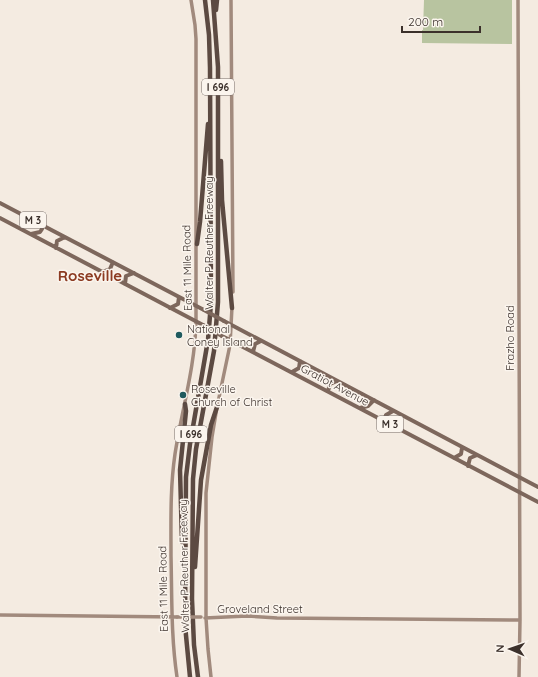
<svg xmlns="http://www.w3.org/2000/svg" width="538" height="677" font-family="Quicksand,sans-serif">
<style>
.green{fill:#b8c4a0}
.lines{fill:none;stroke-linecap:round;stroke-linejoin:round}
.secondary{stroke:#a18a7d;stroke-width:3.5}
.primary{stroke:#7d675c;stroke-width:4}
.highway{stroke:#5c4a42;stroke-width:4.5}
.secondary-bridge{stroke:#a18a7d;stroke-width:3.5}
.primary-bridge{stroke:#7d675c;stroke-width:4}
.poi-dot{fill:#1f5a5e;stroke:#fbf5ee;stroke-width:1.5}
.labels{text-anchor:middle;stroke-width:3;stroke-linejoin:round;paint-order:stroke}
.shield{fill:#fbf5ee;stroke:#756b66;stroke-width:1}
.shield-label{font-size:10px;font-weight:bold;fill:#3b302b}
.street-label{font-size:11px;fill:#3b302b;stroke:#fbf5ee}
.poi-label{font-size:11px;fill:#3b302b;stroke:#fbf5ee;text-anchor:start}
.district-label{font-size:15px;font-weight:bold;fill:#8c3b22;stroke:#fbf5ee}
</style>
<rect width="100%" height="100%" fill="#f4ebe1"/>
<path class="green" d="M424,0h88v44l-90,-1v-13h1z"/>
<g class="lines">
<path class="secondary" d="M231,0l2,292
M518,0l2,620 -1,57
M0,615l177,2
M205,618l42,-2 30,2 243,2
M177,677c-6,-40 -5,-80 -6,-121 0,-34 -1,-68 4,-102 7,-45 20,-87 21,-132v-283l-1,-14 -4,-25
M211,677l-3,-28 -2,-31v-125l6,-56 5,-30 13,-62 2,-38"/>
<path class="primary" d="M0,203l204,107
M0,218l203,107
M31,234l9,-2 2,-3v-4
M56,248l1,-7 8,-4
M102,272l8,-3 3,-7
M125,284l1,-8 8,-3
M170,308l8,-4 1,-7
M224,321l314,166
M222,336l316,166
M253,352l2,-8 6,-3
M292,372l7,-4 1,-7
M328,391l2,-7 7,-3
M360,408l8,-2 6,-6
M384,421l2,-6 7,-4
M454,458l7,-4 1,-6
M468,466l2,-8 7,-3"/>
<path class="highway" d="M216,10l1,-10
M221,161l1,39 10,108
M197,244l3,-22 8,-98
M182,542l-2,-72 6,-59 -1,-7
M195,567l6,-87 10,-55 6,-18
M190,677l-5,-52 1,-148 4,-33 18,-104 3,-37 -1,-235 -1,-33 -4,-35
M198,677l-4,-32 -2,-46 1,-120 3,-30 18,-98 4,-49v-235l-5,-67"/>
<path class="secondary-bridge" d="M177,617h24"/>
<path class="primary-bridge" d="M204,310l20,11
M203,325l19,11"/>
</g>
<g class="poi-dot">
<circle cx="179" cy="335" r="4"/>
<circle cx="183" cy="395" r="4"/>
</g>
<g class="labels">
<g class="shield">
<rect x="202" y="79" width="32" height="16" rx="3"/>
<rect x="20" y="212" width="26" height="16" rx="3"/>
<rect x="377" y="416" width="26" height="16" rx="3"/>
<rect x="175" y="426" width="32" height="16" rx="3"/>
</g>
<g class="shield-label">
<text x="218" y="91">I 696</text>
<text x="33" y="224">M 3</text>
<text x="390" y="428">M 3</text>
<text x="191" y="438">I 696</text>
</g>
<g class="street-label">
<text transform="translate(209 243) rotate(-90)" y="4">Walter P Reuther Freeway</text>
<text transform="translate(187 268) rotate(-91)" y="4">East 11 Mile Road</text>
<text transform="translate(510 338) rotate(-90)" y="4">Frazho Road</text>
<text transform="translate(335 385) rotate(28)" y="4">Gratiot Avenue</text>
<text transform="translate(184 566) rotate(-91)" y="4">Walter P Reuther Freeway</text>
<text transform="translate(163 589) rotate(-91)" y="4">East 11 Mile Road</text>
<text x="260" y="613">Groveland Street</text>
</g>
<g class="poi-label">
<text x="187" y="333">National<tspan x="187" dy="13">Coney Island</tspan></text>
<text x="191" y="393">Roseville<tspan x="191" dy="13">Church of Christ</tspan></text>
</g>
<g class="district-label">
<text x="90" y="281">Roseville</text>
</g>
</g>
<g transform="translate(510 649) rotate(272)" stroke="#fbf5ee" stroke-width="3" paint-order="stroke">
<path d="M0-3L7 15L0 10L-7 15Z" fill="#3b302b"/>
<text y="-6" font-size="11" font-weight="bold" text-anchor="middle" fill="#3b302b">N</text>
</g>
<path d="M402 26v6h78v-6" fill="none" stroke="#3b302b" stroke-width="2"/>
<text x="408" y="26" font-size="12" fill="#3b302b" stroke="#fbf5ee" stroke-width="3" paint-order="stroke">200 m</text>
</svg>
